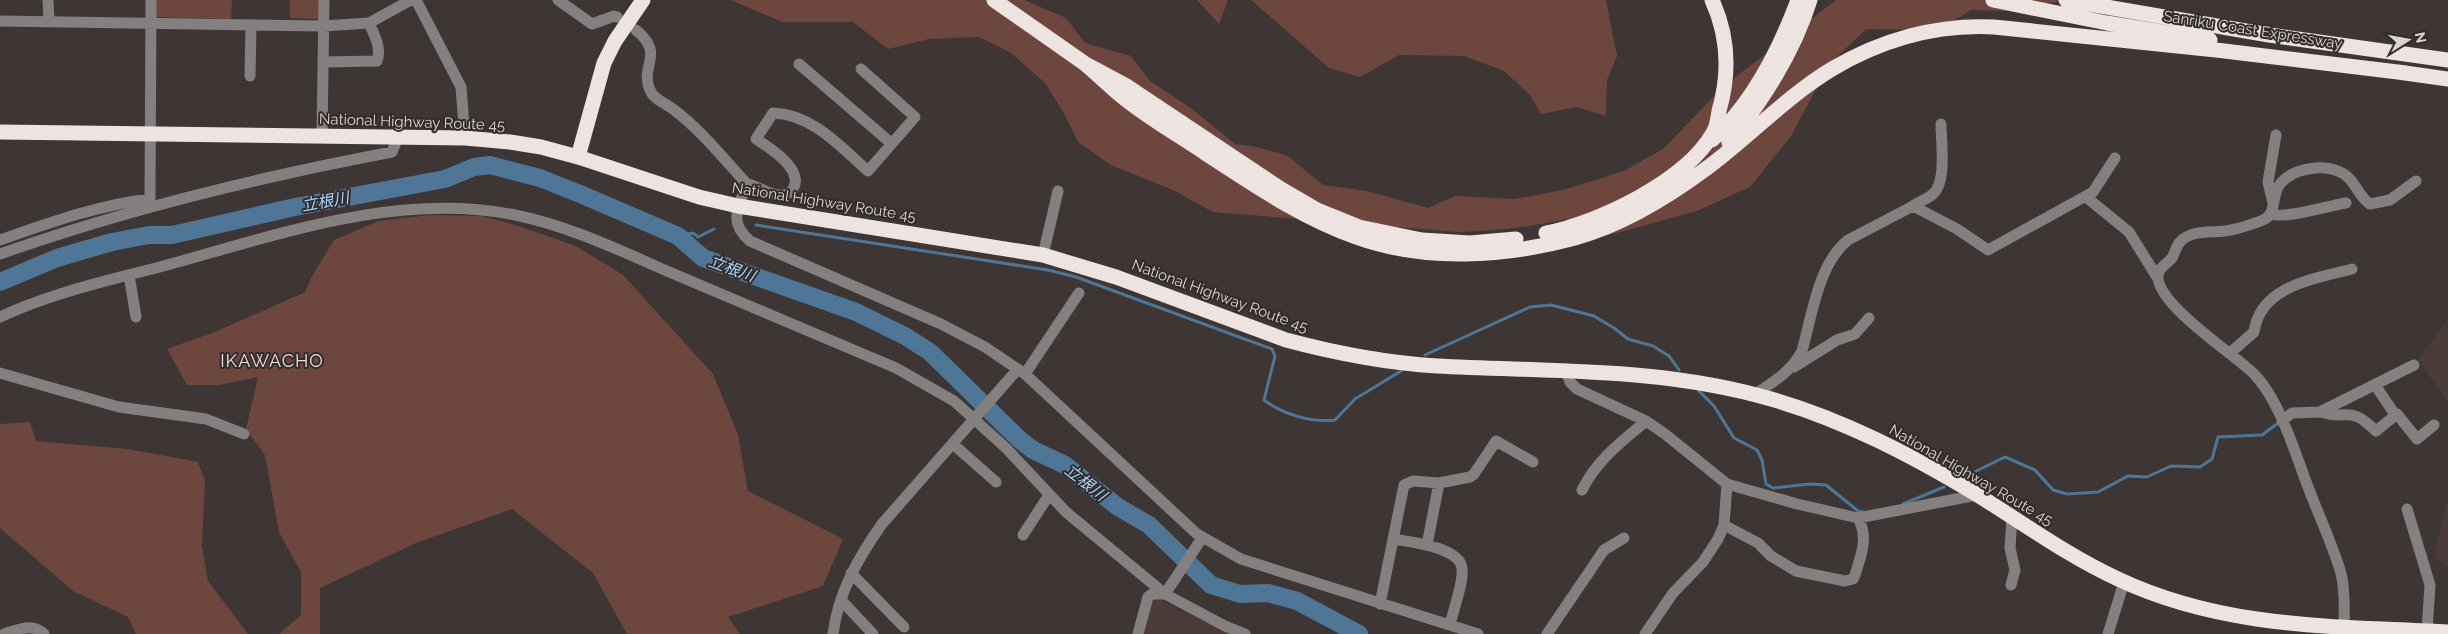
<svg xmlns="http://www.w3.org/2000/svg" width="2448" height="634" font-family="Raleway,'Noto Sans JP',sans-serif">
<style>
.built{fill:#4b3c39}
.green{fill:#6d473e}
.lines{fill:none;stroke-linecap:round;stroke-linejoin:round}
.stream{stroke:#4f7696;stroke-width:3}
.river{stroke:#4f7696;stroke-width:18}
.minor{stroke:#84807f;stroke-width:11}
.highway{stroke:#ede3e1;stroke-width:15}
.labels{text-anchor:middle;stroke-width:4;stroke-linejoin:round;paint-order:stroke}
.street-label{font-size:15px;fill:#dad5d4;stroke:#332c2a}
.water-label{font-size:16px;font-style:italic;fill:#a4d6fe;stroke:#332c2a}
.quarter-label{font-size:18px;letter-spacing:1px;fill:#e8dfdd;stroke:#332c2a}
</style>
<rect width="100%" height="100%" fill="#3d3634"/>
<path class="built" d="M2448,319v83l-30,-42z
M2448,498v70l-14,-12z
M1154,597l29,15 56,22h-98l7,-29z"/>
<path class="green" d="M155,0h77l-1,19 -77,-2z
M290,0h31l-1,19 -30,-1z
M731,0h293l42,18 19,25 46,13 19,25 42,28 43,35 22,3 31,9 35,29 44,6 61,17 27,-12 59,3 49,-9 61,-19 39,-22 61,-63 112,-86h231l-60,11 -36,-1 -32,20 -73,-1 -37,36 -38,71 -41,51 -53,24 -121,33 -9,-25c-37,8 -72,12 -110,13l-244,-20 -40,-22 -62,-25 -33,-23 -13,-27 -20,-32 -34,-30 -32,-16 -50,2 -41,10 -35,-27h-71z
M1197,0h31l-9,24z
M1251,0h355l11,56 -10,24 -1,36 -30,-9 -35,7 -11,-19 -26,-24 -40,-15 -65,-1 -39,22 -31,-9z
M430,215l52,1 33,9 61,21 47,29 90,99 25,61 10,56 95,48 -20,47 -95,31 12,17h-113l-34,-61 -81,-64 -96,34 -96,45v46h-41l22,-19v-43l-22,-40 -14,-77 -19,-26 12,-52 -39,8h-32l-20,-36 48,-17 90,-40 7,-16 22,-36 45,-19z
M30,422l6,19 92,8 70,13 7,18 -3,66 6,35 40,53h-112l-8,-17 -55,-26 -73,-63v-104z"/>
<g class="lines">
<path class="stream" d="M756,225l292,45 28,7 196,72 3,7 -11,44c18,14 48,23 71,20l20,-21 46,-28
M678,236l15,-3 5,4 16,-8
M1425,355l105,-48 21,-2 43,11 20,12 14,11 25,7 16,10 10,14
M1699,391l15,15 20,32 23,12 5,10 4,24 7,4 37,-4 16,1 32,26 5,1
M1962,478l43,-21 30,13 18,20 14,4 31,-2 30,-16 19,1 24,-11 29,1 12,-8 6,-22 44,-2 15,-11
M1903,504l41,-17"/>
<path class="river" d="M0,282l57,-24 55,-16 37,-7h23l123,-28 150,-28 29,-12 16,-2 50,13 40,16 98,42 25,22 153,54 49,24 25,16 90,88 13,10 32,15 53,42 31,18 62,60 29,9 28,-1 29,8 62,33"/>
<path class="minor" d="M48,0l1,22
M416,0l45,87 4,51
M558,0l34,24 22,-8 3,1
M0,21l323,5 46,-3 42,-23
M636,30c30,25 3,35 14,60 4,10 15,13 23,19 28,21 50,49 74,75 -9,24 -19,38 3,57l191,83 44,23 40,27 172,160 44,25 237,75
M323,62l54,-1c5,-12 -3,-27 -8,-38
M799,64l92,79
M250,76l1,-51
M322,137l2,-137
M747,184c12,2 21,11 33,11 5,1 10,-2 13,-6 12,-20 -25,-42 -37,-50l17,-26c39,1 68,34 95,58l47,-54 -54,-48
M2086,197l43,35 28,45
M2273,203l-5,-21 8,-47
M1913,206c6,-4 14,-7 20,-12 14,-12 8,-53 8,-70
M2271,214c16,5 56,-8 75,-11
M0,240c49,-17 98,-35 150,-41l1,-199
M0,254c127,-45 260,-77 392,-102l6,-15
M1043,255l15,-64
M129,275l7,42
M0,317c53,-25 111,-37 167,-52 110,-30 232,-74 348,-50 55,11 108,37 159,59 74,31 148,63 222,94l58,33 52,47 60,64 99,82 60,32 20,8
M2230,353l24,-21c6,-46 60,-53 98,-63
M1794,367l43,-27 18,-6 14,-16
M1565,369l5,13 7,7 69,32 19,13 62,50 70,20 61,14 119,-23
M0,373l119,34 87,12 38,15
M1025,374l54,-81
M2375,385l21,31
M1754,395c19,-13 37,-23 48,-44 10,-35 16,-87 46,-111l65,-34 44,23 31,21 105,-58 22,-34
M2320,412c30,9 28,-8 56,19l21,-17 20,25 17,-14
M2282,421l10,-8 28,-1 94,-47
M953,444l43,38
M1582,490c15,-30 39,-48 64,-69
M2407,509l23,76 -3,46
M1724,525l34,18 13,13 25,15 49,10 8,-2 2,-4c6,-20 14,-37 3,-57
M1023,535l26,-40
M1394,539c17,3 65,8 68,29 2,14 -9,42 -12,57
M1427,545l12,-62
M851,573l53,54
M2011,585l4,-15 -5,-22 2,-31
M1165,594l37,-56
M841,600l32,34
M1380,604l24,-119 9,-4 26,2 31,-6 4,-3 22,-33 37,21
M4,634c14,-4 28,-12 40,0
M833,634c5,-41 25,-76 49,-110l136,-155
M1138,634l10,-37 4,-3h13
M1547,634l57,-84 20,-12
M1645,634l28,-41 30,-31 15,-23 6,-14 3,-41
M2108,634l16,-52
M2343,634c2,-16 2,-49 -3,-64 -8,-26 -20,-52 -30,-78 -14,-35 -28,-87 -54,-116 -18,-20 -108,-76 -97,-104 2,-6 9,-9 13,-14 3,-5 4,-12 8,-16 12,-14 35,-8 51,-12 10,-2 22,-6 32,-10 13,-5 9,-22 15,-33 11,-18 43,-24 62,-15 15,6 18,25 30,32l20,-4 26,-19"/>
<path class="highway" d="M994,0l90,63 41,22 156,104 36,21 42,17 63,13 48,3 46,-4
M1993,0l114,23 103,17
M2066,0l203,35 179,25
M1084,63c12,10 23,21 35,31 27,23 60,41 89,61 48,31 94,63 148,82 69,25 149,20 219,1 47,-13 93,-41 132,-70 42,-31 80,-72 125,-99 49,-29 105,-45 162,-42l222,23 190,23
M2398,72l50,7
M0,132l465,6 45,4 31,5 37,10 121,40 39,9 305,49 73,22 170,63c49,13 100,23 151,26 113,6 224,1 334,33 73,21 140,56 205,95 47,29 92,62 142,85 106,50 216,47 330,53
M1712,140c41,-37 67,-89 86,-140
M1729,143c34,-44 64,-89 81,-143
M578,157l26,-94 11,-22 28,-41
M1546,233c52,-10 140,-52 167,-100 4,-6 5,-15 6,-22 11,-38 10,-74 -7,-111"/>
</g>
<g class="labels">
<g class="street-label">
<text transform="translate(2253 30) rotate(9)" y="5">Sanriku Coast Expressway</text>
<text transform="translate(412 122) rotate(2)" y="5">National Highway Route 45</text>
<text transform="translate(824 202) rotate(9)" y="5">National Highway Route 45</text>
<text transform="translate(1220 296) rotate(20)" y="5">National Highway Route 45</text>
<text transform="translate(1971 475) rotate(30)" y="5">National Highway Route 45</text>
</g>
<g class="water-label">
<text transform="translate(325 201) rotate(-10)" y="6">立根川</text>
<text transform="translate(732 268) rotate(20)" y="6">立根川</text>
<text transform="translate(1086 482) rotate(38)" y="6">立根川</text>
</g>
<g class="quarter-label">
<text x="272" y="367">IKAWACHO</text>
</g>
</g>
<g transform="translate(2408 40) rotate(79)" stroke="#332c2a" stroke-width="4" paint-order="stroke">
<path d="M0-4L9 19L0 12L-9 19Z" fill="#dad5d4"/>
<text y="-8" font-size="14" font-weight="bold" text-anchor="middle" fill="#dad5d4">N</text>
</g>
</svg>
